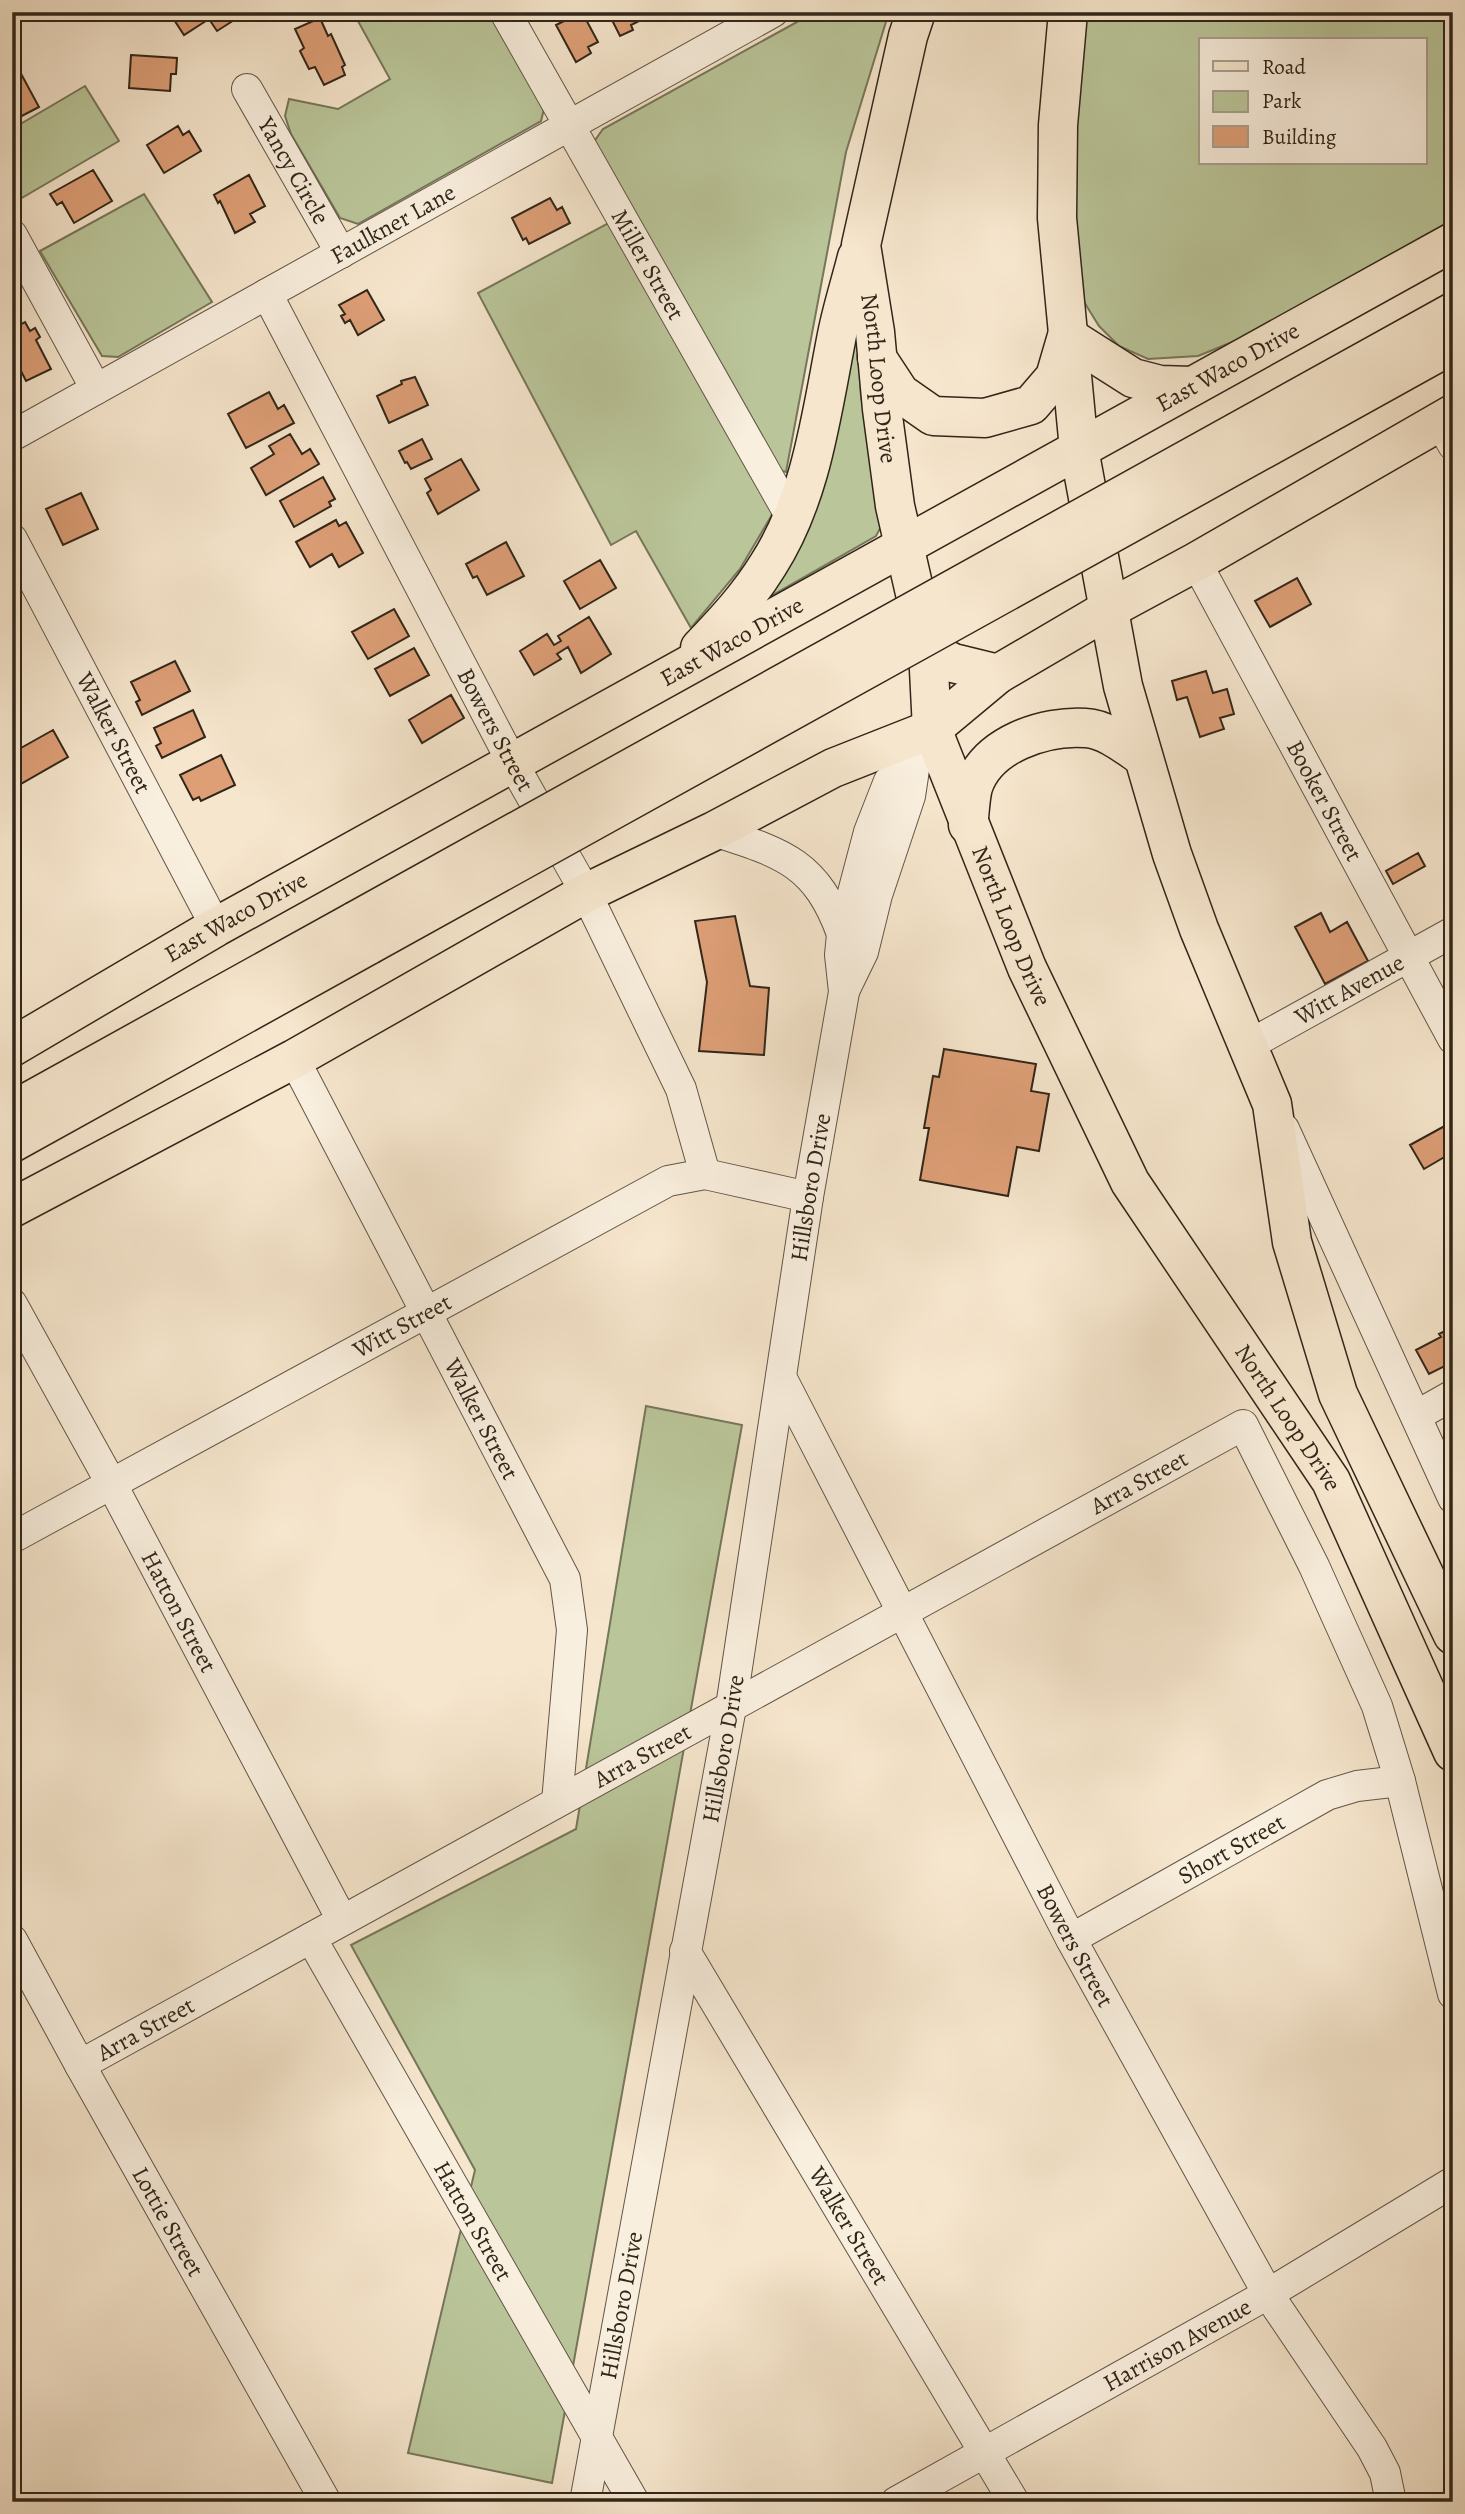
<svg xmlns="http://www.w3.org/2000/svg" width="1465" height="2514" font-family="Alegreya,serif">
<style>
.green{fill:#bac69a;stroke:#76765a;stroke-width:2;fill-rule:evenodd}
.building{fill:#de9f77;stroke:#31261a;stroke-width:2}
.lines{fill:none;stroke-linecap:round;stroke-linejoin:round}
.minor-casing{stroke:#625647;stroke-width:32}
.major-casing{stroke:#31261a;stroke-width:41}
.minor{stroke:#f9efde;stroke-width:30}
.major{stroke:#f6e6cd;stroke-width:38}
.major-bridge-casing{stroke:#31261a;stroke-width:41;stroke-linecap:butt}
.major-bridge{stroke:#f6e6cd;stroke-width:38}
.labels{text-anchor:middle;stroke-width:5;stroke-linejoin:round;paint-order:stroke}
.street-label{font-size:24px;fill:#31261a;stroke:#f9efde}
</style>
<rect width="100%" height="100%" fill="#f6e6cd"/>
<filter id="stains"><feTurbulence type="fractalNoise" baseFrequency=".00286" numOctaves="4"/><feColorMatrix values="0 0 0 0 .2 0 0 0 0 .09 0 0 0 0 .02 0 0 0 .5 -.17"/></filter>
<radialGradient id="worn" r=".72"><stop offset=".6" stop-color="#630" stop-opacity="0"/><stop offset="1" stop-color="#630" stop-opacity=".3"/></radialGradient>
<path class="green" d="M353,12h136l55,97 -3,12 -183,103 -18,-6 -49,-84 -6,-18 4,-17 49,10 52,-30z
M815,12h74l-43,140 -60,320 -14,-4 -179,-325 10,-14z
M1080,12h373v210l-206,114 -49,20 -50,3 -29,-13 -20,-20 -18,-29 -10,-153zM1201,40h224v123h-224z
M85,86l34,55 -104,61 -3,-5v-68z
M144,194l68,108 -94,55 -16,-1 -62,-105z
M616,219l157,294 -33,56 -49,59 -55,-97 -25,14 -133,-252z
M856,310l5,86 22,127 -7,13 -119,68z
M646,1406l96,19 -190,1058 -144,-30 67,-283 -124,-225 225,-116z"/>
<path class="building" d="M169,12h71l2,3 -25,16 -8,-12 -25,16z
M582,12l16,30 -10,5 3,6 -15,9 -20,-37z
M608,12h34l3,6 -14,7 2,5 -13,6z
M320,18l8,18 3,-2 14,31 -3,2 3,8 -21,10 -9,-18 -6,2 -9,-18 4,-3 -9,-19z
M131,55l46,3 -1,16h-5l-1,17 -41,-3z
M12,57l27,50 -27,14z
M178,126l5,9 6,-4 12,20 -37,22 -17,-28z
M93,170l19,31 -38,22 -12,-21 -5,3 -7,-11z
M249,175l16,31 -15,8 5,8 -20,11 -15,-32 -2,2 -4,-8z
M550,198l7,12 5,-3 8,16 -41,21 -3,-6 -3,2 -11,-22z
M367,290l17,30 -26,15 -8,-15 -5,3 -4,-7 4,-2 -6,-9z
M25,322l5,9 5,-3 5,9 -4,3 15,29 -25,12 -14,-28v-24z
M415,377l13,28 -39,18 -12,-27 25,-12 -1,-3z
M269,392l9,17 6,-4 10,18 -48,25 -18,-34z
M290,434l12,20 8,-5 9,15 -53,31 -15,-27 23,-14 -5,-8z
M422,439l10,20 -21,10 -4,-7 -2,1 -6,-12z
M461,459l18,31 -41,24 -11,-21 4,-3 -6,-11z
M323,477l12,22 -6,3 2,4 -37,21 -14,-26z
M81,493l17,36 -35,16 -17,-36z
M336,520l3,6 7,-4 17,31 -24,14 -7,-13 -22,13 -14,-25z
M506,542l18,34 -37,19 -10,-19 -4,2 -7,-14z
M600,560l16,28 -36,21 -16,-28z
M1297,578l14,26 -41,23 -15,-26z
M394,609l15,27 -41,23 -16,-27z
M589,617l22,37 -30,19 -13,-26 -11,7 4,5 -27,16 -14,-24 27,-17 7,11 7,-4 -3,-5z
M414,648l15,27 -39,21 -15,-27z
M175,661l15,30 -48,24 -6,-13 4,-2 -9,-18z
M1206,671l7,22 14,-4 7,25 -14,4 4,11 -24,8 -13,-40 -10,3 -5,-19z
M451,695l13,23 -42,25 -13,-23z
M193,710l12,27 -43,21 -6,-12 5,-3 -7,-15z
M53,730l15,27 -56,32v-36z
M221,755l14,30 -34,16 -2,-4 -6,3 -13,-25z
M1418,853l7,13 -32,18 -7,-13z
M1321,913l9,19 17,-10 21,39 -43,23 -30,-57z
M735,916l15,70 19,2 -5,67 -65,-4 8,-69 -12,-61z
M944,1049l92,15 -5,27 18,3 -10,57 -22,-4 -9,49 -88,-16 9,-52h-5l9,-52 6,1z
M1452,1122l1,30 -29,17 -14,-24z
M1453,1327v35l-24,12 -13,-24 25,-13 -2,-3z"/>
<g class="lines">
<g class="minor-casing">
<g id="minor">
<path id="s1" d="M505,12l286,505"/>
<path id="s2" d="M247,89l94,164"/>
<path d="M12,235l84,154"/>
<path id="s3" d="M267,294l245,468 74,131 95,196 24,85"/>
<path d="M1440,422l13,23"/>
<path id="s4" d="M12,436l761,-424"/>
<path id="s5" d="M12,539l204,388"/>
<path id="s6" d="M1196,562l257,477"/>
<path d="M714,831c68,22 102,31 128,103"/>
<path d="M844,991l19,-39 14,-57 33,-99 5,-33 5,-10"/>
<path id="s7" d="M1247,1046l206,-114"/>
<path id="s8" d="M294,1059l271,520 7,51 -15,172"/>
<path d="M1284,1129l169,369"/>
<path id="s9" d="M12,1304l99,179 231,437"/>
<path id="s10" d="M781,1377l290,562 197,355 104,154 13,25 6,29"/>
<path d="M1416,1416l37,-21"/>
<path id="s11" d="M12,1538l656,-357 37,-7 103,23"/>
<path id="s12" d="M311,1938l323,564"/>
<path id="s13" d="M1071,1939l256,-144 30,-9 43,-5"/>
<path id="s14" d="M12,1940l68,125 246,437"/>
<path id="s15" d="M685,1951l329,551"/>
<path id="s16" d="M80,2065l1163,-640 71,141 63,140 23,75 53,213"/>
<path id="s17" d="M585,2502l146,-795 77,-510 36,-205 -4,-37 2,-21 27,-102 20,-51 26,-18"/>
<path id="s18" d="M896,2502l372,-208 185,-112"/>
</g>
</g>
<g class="major-casing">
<g id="major">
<path id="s19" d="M916,12l-8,24 -47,209 14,87 7,77 13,97 33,144 4,79 95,239 103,214 201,299 122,271"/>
<path d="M1068,12l-10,113 -1,93 22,231 44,237 49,168 27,75 73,175 20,138 46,152 115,241"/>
<path d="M877,358l23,35 33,23 52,2 46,-13 24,-28 12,-41 66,42 27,7 32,1"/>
<path d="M700,648c25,-26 49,-52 68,-83 43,-67 53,-148 68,-225 5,-28 14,-55 21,-83"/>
<path d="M928,650l25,13 45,11"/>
<path d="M968,825c2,-12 2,-27 5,-38 14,-43 72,-62 113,-59 20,1 41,18 57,29"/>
<path id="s20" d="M12,1047l204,-120 1237,-685"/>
<path d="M12,1111l343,-190"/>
<path d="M12,1143l357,-198"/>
<path d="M12,1208l282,-149 292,-166 128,-62 119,-63 99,-39 66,-55 111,-65 87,-47 257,-148"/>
</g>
</g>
<use href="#minor" class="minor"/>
<use href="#major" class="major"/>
<g class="major-bridge-casing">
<path id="major-bridge" d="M355,921l1098,-609
M369,945l1084,-601"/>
</g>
<use href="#major-bridge" class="major-bridge"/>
</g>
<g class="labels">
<g class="street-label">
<text dy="8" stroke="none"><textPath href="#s2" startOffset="94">Yancy Circle</textPath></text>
<text dy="8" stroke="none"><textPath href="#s4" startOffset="436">Faulkner Lane</textPath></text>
<text dy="8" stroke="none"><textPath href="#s1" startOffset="290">Miller Street</textPath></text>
<text dy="8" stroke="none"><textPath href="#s20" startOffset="1393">East Waco Drive</textPath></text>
<text dy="8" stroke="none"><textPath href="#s19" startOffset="374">North Loop Drive</textPath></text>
<text dy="8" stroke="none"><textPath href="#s20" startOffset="826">East Waco Drive</textPath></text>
<text dy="8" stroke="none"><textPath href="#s3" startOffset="492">Bowers Street</textPath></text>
<text dy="8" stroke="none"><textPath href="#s5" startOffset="219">Walker Street</textPath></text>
<text dy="8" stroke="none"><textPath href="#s6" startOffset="271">Booker Street</textPath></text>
<text dy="8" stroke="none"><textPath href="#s20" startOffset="259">East Waco Drive</textPath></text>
<text dy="8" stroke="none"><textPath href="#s19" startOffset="942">North Loop Drive</textPath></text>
<text dy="8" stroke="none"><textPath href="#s7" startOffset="117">Witt Avenue</textPath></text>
<text dy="8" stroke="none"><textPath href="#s17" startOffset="1334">Hillsboro Drive</textPath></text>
<text dy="8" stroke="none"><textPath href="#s11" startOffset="444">Witt Street</textPath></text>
<text dy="8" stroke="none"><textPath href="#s19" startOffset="1508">North Loop Drive</textPath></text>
<text dy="8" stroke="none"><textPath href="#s8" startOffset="406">Walker Street</textPath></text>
<text dy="8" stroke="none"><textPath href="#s16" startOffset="1209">Arra Street</textPath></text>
<text dy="8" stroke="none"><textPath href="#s9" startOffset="350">Hatton Street</textPath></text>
<text dy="8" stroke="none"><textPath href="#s17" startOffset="766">Hillsboro Drive</textPath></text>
<text dy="8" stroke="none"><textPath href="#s16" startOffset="642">Arra Street</textPath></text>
<text dy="8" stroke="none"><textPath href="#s13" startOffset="184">Short Street</textPath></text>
<text dy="8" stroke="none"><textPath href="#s10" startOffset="640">Bowers Street</textPath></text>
<text dy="8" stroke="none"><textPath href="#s16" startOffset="75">Arra Street</textPath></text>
<text dy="8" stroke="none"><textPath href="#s12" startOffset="326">Hatton Street</textPath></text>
<text dy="8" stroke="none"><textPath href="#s14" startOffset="322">Lottie Street</textPath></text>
<text dy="8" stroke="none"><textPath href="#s15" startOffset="320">Walker Street</textPath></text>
<text dy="8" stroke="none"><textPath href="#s17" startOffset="200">Hillsboro Drive</textPath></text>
<text dy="8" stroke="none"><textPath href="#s18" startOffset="322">Harrison Avenue</textPath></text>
</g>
</g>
<rect width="1465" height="2514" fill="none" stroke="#f6e6cd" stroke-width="42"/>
<rect x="14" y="14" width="1437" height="2486" fill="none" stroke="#31261a" stroke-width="3.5"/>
<rect x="21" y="21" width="1423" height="2472" fill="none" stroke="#31261a" stroke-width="2"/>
<rect x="1199" y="38" width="228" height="126" fill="#f9efde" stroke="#a99f90" stroke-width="2"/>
<rect x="1213" y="61" width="35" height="10" fill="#f6e6cd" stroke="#a99f90" stroke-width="2"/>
<text x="1262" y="74" font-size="21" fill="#31261a">Road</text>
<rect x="1213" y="91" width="35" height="21" fill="#bac69a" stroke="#a99f90" stroke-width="2"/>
<text x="1262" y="108" font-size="21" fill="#31261a">Park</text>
<rect x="1213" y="126" width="35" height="21" fill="#de9f77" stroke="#a99f90" stroke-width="2"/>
<text x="1262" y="144" font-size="21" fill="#31261a">Building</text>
<rect width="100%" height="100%" filter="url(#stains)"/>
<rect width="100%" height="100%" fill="url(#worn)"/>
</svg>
